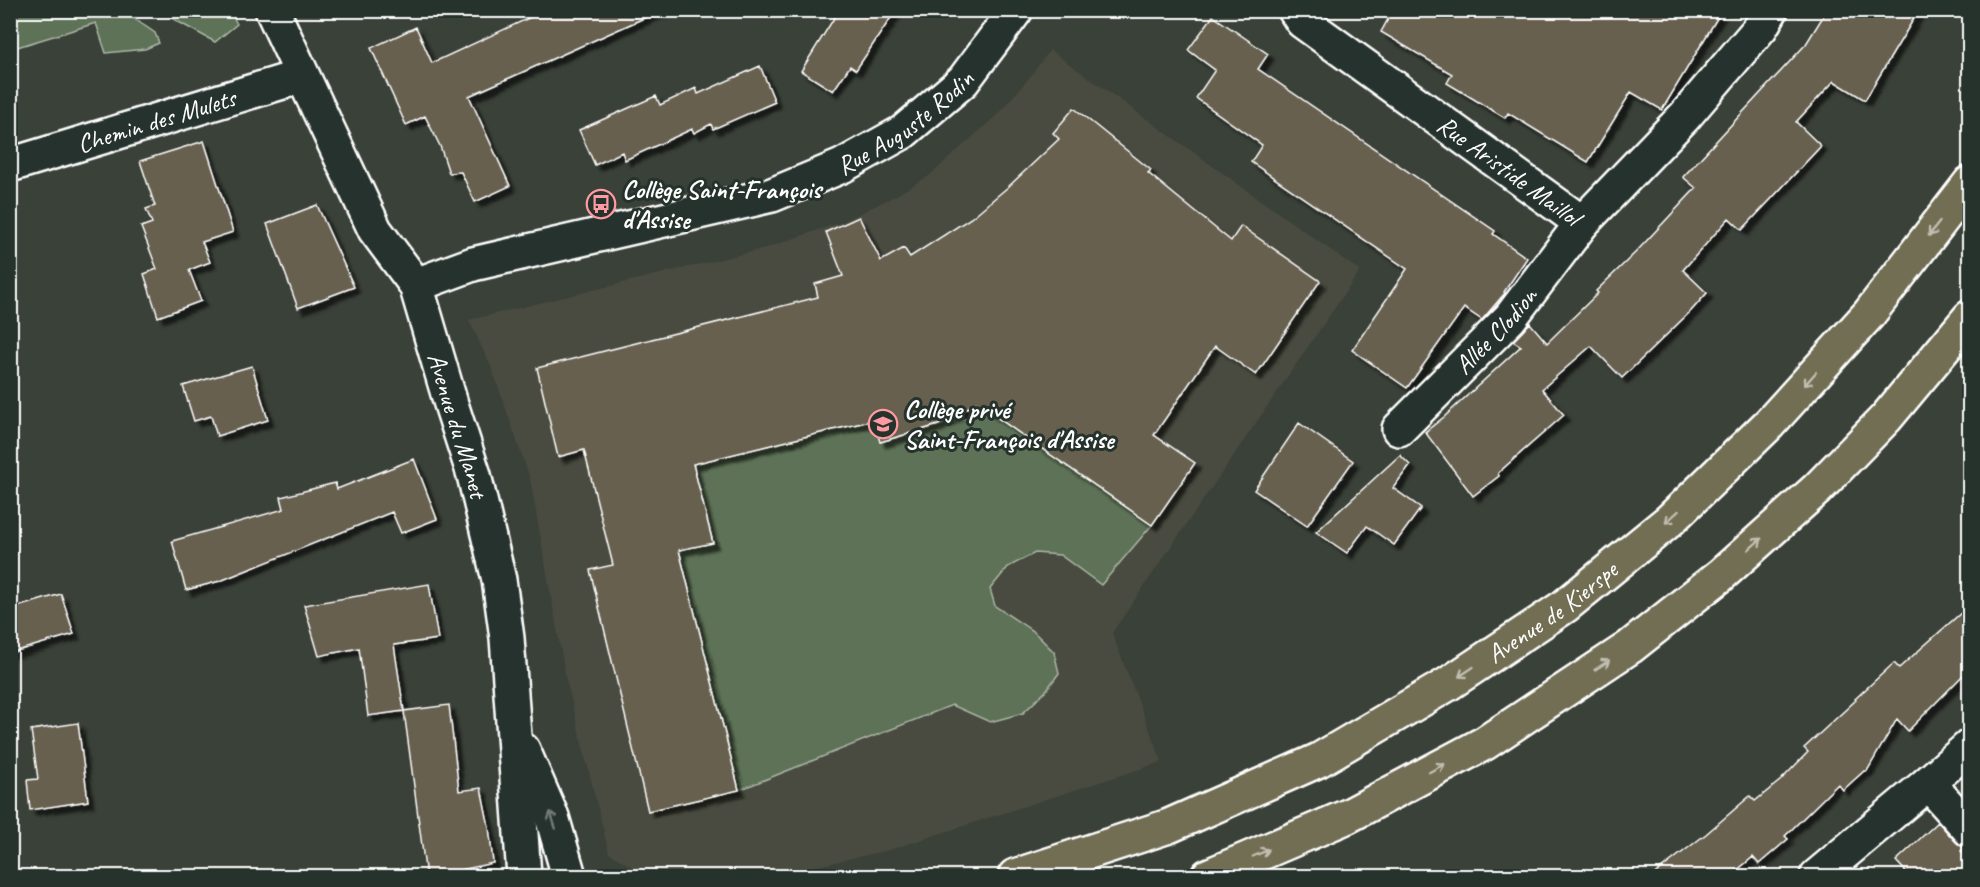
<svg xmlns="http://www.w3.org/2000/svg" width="1980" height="887" font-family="Caveat,sans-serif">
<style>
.built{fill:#484b3f}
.green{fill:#5d7256;stroke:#aeb8aa;stroke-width:1.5}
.building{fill:#676150;stroke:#fff;stroke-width:1.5;filter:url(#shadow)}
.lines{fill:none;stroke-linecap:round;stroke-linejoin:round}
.minor-casing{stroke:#fff;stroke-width:38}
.major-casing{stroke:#fff;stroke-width:38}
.minor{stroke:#26332d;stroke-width:33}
.major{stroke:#726e52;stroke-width:33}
.oneway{stroke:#c0beb1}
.oneway2{stroke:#727a76}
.labels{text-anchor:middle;stroke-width:6;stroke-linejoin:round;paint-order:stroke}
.street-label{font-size:26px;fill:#fff;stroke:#26332d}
.poi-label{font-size:26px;font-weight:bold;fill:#fff;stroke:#26332d;text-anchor:start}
</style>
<defs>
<filter id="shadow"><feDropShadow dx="5.5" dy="5.5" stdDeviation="1.5" flood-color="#0009"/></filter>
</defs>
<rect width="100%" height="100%" fill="#3a4138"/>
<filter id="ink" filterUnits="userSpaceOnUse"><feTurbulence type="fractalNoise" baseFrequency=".0167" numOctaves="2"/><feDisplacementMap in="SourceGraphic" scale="12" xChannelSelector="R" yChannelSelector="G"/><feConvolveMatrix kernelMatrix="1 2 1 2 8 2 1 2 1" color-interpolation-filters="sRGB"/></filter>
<g filter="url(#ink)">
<path class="built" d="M1050,50l310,221 -248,362 50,129 -273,88 -116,26h-126l-38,-23 -43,-174 -36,-200 -38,-110 -23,-49 294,-71 81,-28 47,-23 38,-22 68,-61 32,-37z"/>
<path class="green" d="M11,10l112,1 32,22 4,10 -14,6 -39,4 -10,-30 -85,26z
M162,11h68l7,13 -22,18 -40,-22z
M989,412l163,113 -51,60 -41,-30 -25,-2 -27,14 -18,22 5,17 39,26 20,20 5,21 -14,19 -22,21 -33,9 -38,-17 -213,85 -60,-240 33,-11 -19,-75 181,-44 7,22z"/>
<path class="building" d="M546,10h116l-193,86 41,90 -35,16 -14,-30 -12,1 -9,-27 -15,-30 -19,9 -35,-77 45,-21 16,36z
M839,10h57l-40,60 -6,-4 -17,25 -32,-20z
M1393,10h329l-60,100 -31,-18 -43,70 -80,-49 -3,5 -58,-35 5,-9 -71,-42z
M1827,10h92l-54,90 -31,-19 -38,41 25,24 -79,84 -13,-12 -46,52 24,23 -16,18 -69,67 -31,-32 -49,43 22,26 -66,58 1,3 -26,20 -48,-64 19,-15 77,-71 -8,-5 17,-18 17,20 51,-50 -2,-2 40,-39 60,-64 -13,-11 123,-133z
M1213,16l55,38 -10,15 237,162 -2,3 34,24 -23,34 1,1 -23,27 -18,-12 -57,80 -55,-38 55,-81 -156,-107 11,-17 -66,-47 19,-28 -27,-20z
M760,66l15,36 -62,27 -2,-5 -17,9 -2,-4 -67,31 -3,-8 -27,13 -16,-35 77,-34 4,9 36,-17 2,6z
M1074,108l77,62 -3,3 83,68 10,-15 79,55 -64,94 -41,-29 -61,89 41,28 -43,62 -176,-122 -38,22 -58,17 -6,-22 -181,44 20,79 -34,7 60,240 -91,21 -58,-241 23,-5 -29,-115 -26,7 -21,-89 281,-71 -3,-13 28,-8 -17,-44 33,-15 22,44 23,-13 6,9 61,-39 37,-31 51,-48 -6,-6z
M204,141l29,91 -31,10 8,20 -21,8 12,31 -43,16 -14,-43 13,-5 -16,-42 11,-4 -6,-14 9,-3 -15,-45z
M317,205l37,82 -56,21 -31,-84z
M252,366l16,54 -51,16 -6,-20 -17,5 -11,-35z
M1299,423l54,38 -46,65 -53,-36z
M1400,455l10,10 -17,23 28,20 -27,37 -27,-19 -20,27 -31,-21z
M414,459l23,60 -36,14 -9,-21 -172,69 -34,9 -14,-49 112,-32 -3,-12 54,-14 2,6z
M429,584l9,55 -44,6 10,66 -36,5 -9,-68 -40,8 -15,-51z
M61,594l13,40 -64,19v-44z
M1970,605v63l-62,63 -11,-12 -30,52h-3l-21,19 -5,-6 -53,52 3,3 -29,25 -6,-7 -23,19h-78l54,-42 44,-38 5,5 26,-21 27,-28 -4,-4 52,-48 -1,-1 39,-36 5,5z
M449,705l10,86 22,-3 8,39 4,36 -59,13h-8l-22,-165z
M78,723l10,78 -58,9 -3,-30 11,-1 -7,-49z
M1938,822l18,20 8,6 -3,3 9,9v16h-60l-14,-15z"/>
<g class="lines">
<g class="minor-casing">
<g id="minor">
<path id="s1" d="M272,10l103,220 41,55 35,119 23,71 25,105 8,58 17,238"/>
<path id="s2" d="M1295,10l7,11 280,202 103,-107 76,-89 10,-17"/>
<path id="s3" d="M10,165l292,-89"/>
<path id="s4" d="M416,285l57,-21 299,-69 70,-29 61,-34 60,-51 53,-71"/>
<path id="s5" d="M1399,429l111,-111 72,-95"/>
<path d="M523,750l29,67 17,59"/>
<path d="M1928,783l42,47"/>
<path d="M1817,876l111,-93 42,-37"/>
</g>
</g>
<g class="major-casing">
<g id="major">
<path id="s6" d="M1015,876l154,-50 150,-66 129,-76 117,-78 105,-86 99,-96 100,-110 101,-131"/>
<path d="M1208,876l140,-60 137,-73 145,-96 91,-72 96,-86 69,-71 84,-101"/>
</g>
</g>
<use href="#minor" class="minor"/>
<use href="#major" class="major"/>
</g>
<defs><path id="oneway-shaft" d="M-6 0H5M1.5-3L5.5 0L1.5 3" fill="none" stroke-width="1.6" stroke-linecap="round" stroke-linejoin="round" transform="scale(1.5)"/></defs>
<g class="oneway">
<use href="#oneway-shaft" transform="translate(1934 229) rotate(128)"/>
<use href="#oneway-shaft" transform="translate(1810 379) rotate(132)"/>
<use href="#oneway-shaft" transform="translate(1672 517) rotate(138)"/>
<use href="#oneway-shaft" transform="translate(1755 544) rotate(-41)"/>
<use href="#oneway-shaft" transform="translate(1602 665) rotate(-33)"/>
<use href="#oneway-shaft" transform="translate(1466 672) rotate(146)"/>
<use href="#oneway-shaft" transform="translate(1437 768) rotate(-28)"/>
<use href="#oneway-shaft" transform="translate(1261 853) rotate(-23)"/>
</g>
<use class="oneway2" href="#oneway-shaft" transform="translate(553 820) rotate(-108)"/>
</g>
<defs>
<g id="bus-ring" transform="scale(1.5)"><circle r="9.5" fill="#26332d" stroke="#ff9aa2" stroke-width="1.5"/><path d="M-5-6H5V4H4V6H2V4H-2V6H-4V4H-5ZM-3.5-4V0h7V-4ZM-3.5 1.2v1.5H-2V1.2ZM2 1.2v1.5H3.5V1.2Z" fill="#ff9aa2"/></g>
<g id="school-ring" transform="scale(1.5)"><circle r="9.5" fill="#26332d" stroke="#ff9aa2" stroke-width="1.5"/><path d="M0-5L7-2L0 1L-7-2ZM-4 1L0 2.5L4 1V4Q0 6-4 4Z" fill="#ff9aa2"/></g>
</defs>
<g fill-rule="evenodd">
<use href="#bus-ring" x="601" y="204"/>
<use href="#school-ring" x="883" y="424"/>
</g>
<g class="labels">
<g class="street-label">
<text dy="9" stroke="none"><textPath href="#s4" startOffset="520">Rue Auguste Rodin</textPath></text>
<text dy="9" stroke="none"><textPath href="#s3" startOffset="153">Chemin des Mulets</textPath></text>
<text dy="9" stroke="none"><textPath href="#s2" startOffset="268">Rue Aristide Maillol</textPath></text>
<text dy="9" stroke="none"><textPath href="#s5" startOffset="138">Allée Clodion</textPath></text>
<text dy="9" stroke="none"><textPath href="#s1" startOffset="458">Avenue du Manet</textPath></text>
<text dy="9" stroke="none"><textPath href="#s6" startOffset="602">Avenue de Kierspe</textPath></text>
</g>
<g class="poi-label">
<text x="622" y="198">Collège Saint-François<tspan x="622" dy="30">d'Assise</tspan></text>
<text x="904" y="418">Collège privé<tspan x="904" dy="30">Saint-François d'Assise</tspan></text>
</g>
</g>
<rect width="1980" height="887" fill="none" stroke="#26332d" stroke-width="36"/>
<rect x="18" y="18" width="1944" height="851" fill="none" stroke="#fff" stroke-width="2" filter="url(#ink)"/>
</svg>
